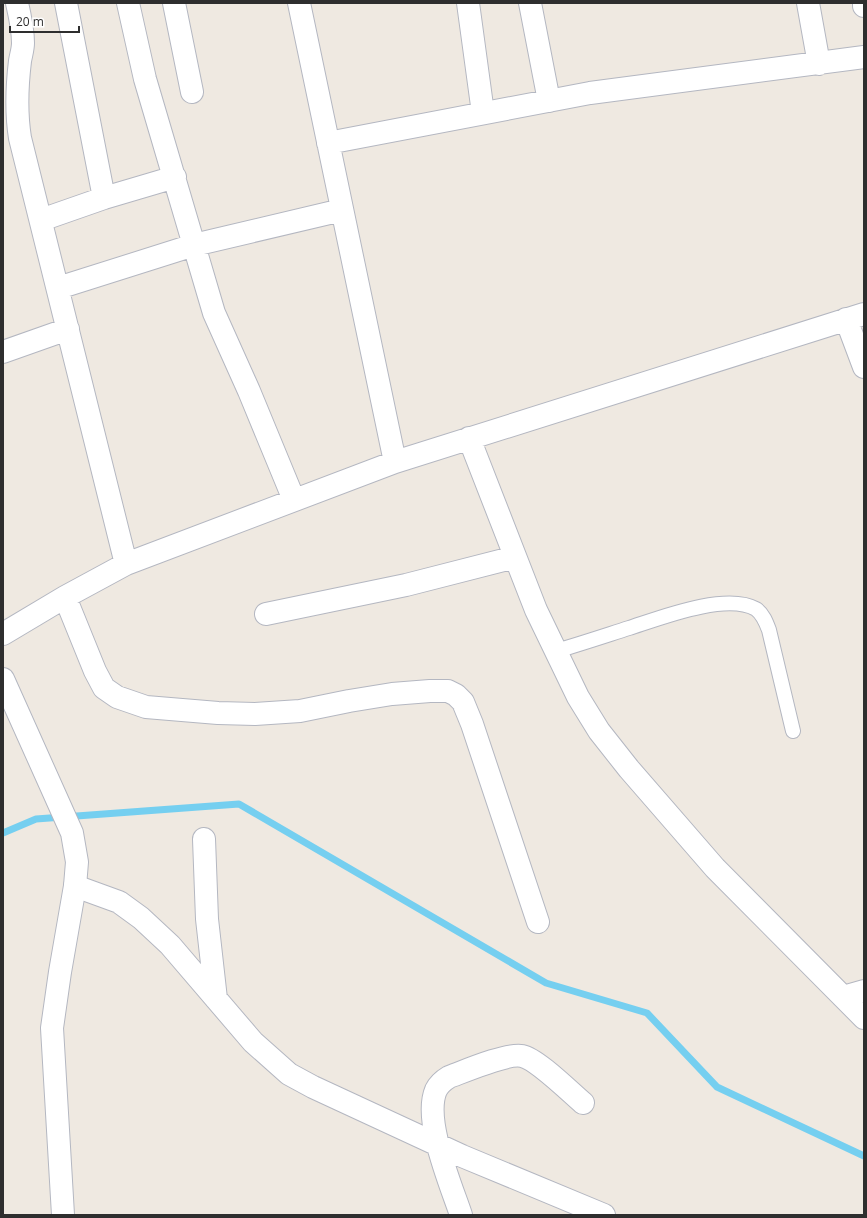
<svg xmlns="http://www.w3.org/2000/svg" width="867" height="1218" font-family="'Open Sans',sans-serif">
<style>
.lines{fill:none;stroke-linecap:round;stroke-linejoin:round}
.stream{stroke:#75cff0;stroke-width:7}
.lane-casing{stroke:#b4b7c1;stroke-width:16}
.street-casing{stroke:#b4b7c1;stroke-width:24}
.secondary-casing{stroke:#b4b7c1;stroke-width:24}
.lane{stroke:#fff;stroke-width:14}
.street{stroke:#fff;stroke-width:22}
.secondary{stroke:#fff;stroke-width:22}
</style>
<rect width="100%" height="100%" fill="#efe9e1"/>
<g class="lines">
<path class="stream" d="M3,833l33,-14 203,-15 307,179 101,30 70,74 147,69"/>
<g class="lane-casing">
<path id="lane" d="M556,651c24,-7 48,-15 73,-23 31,-10 97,-36 127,-19 7,5 10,13 13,21l24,101"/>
</g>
<g class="street-casing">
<path id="street" d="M17,3c3,13 6,26 6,40 0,6 -2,12 -3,18 -3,25 -4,52 0,77l106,426
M66,3l38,195
M128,3l17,76 69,234 35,78 45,109
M174,3l18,89
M299,3l96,459
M468,3l15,110
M530,3l19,98
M808,3l11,61
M864,3v3
M328,143l262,-50 274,-36
M41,220l63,-22 71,-21
M58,288l136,-43 148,-35
M846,319l18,48
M3,352l65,-23
M469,438l67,172 42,87 21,34 30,38 86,99 149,150
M65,597l30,74 9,17 13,9 29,10 72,6 37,1 45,-3 49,-10 43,-7 38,-3h18l8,4 7,7 9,22 66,198
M266,614l140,-29 109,-28
M3,634l62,-37 61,-33 269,-102 469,-148
M204,839l3,80 9,80
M75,886l44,16 22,16 29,27 83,97 36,32 24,13 149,69 142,59
M843,997l21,-6
M461,1215c-10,-30 -38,-95 -25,-125 3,-6 8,-10 13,-13 16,-6 58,-24 73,-21 15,3 48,36 61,47"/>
</g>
<g class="secondary-casing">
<path id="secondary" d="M3,679l69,154 5,29 -2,24 -15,86 -8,56 11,187"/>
</g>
<use href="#lane" class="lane"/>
<use href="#street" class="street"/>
<use href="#secondary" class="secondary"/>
</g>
<rect width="867" height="1218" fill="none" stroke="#2e2e2e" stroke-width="8"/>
<path d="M10 26v6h69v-6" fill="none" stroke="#2e2e2e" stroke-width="2"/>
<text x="16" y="26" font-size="12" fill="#2e2e2e" stroke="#ffffff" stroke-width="3" paint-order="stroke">20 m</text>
</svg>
